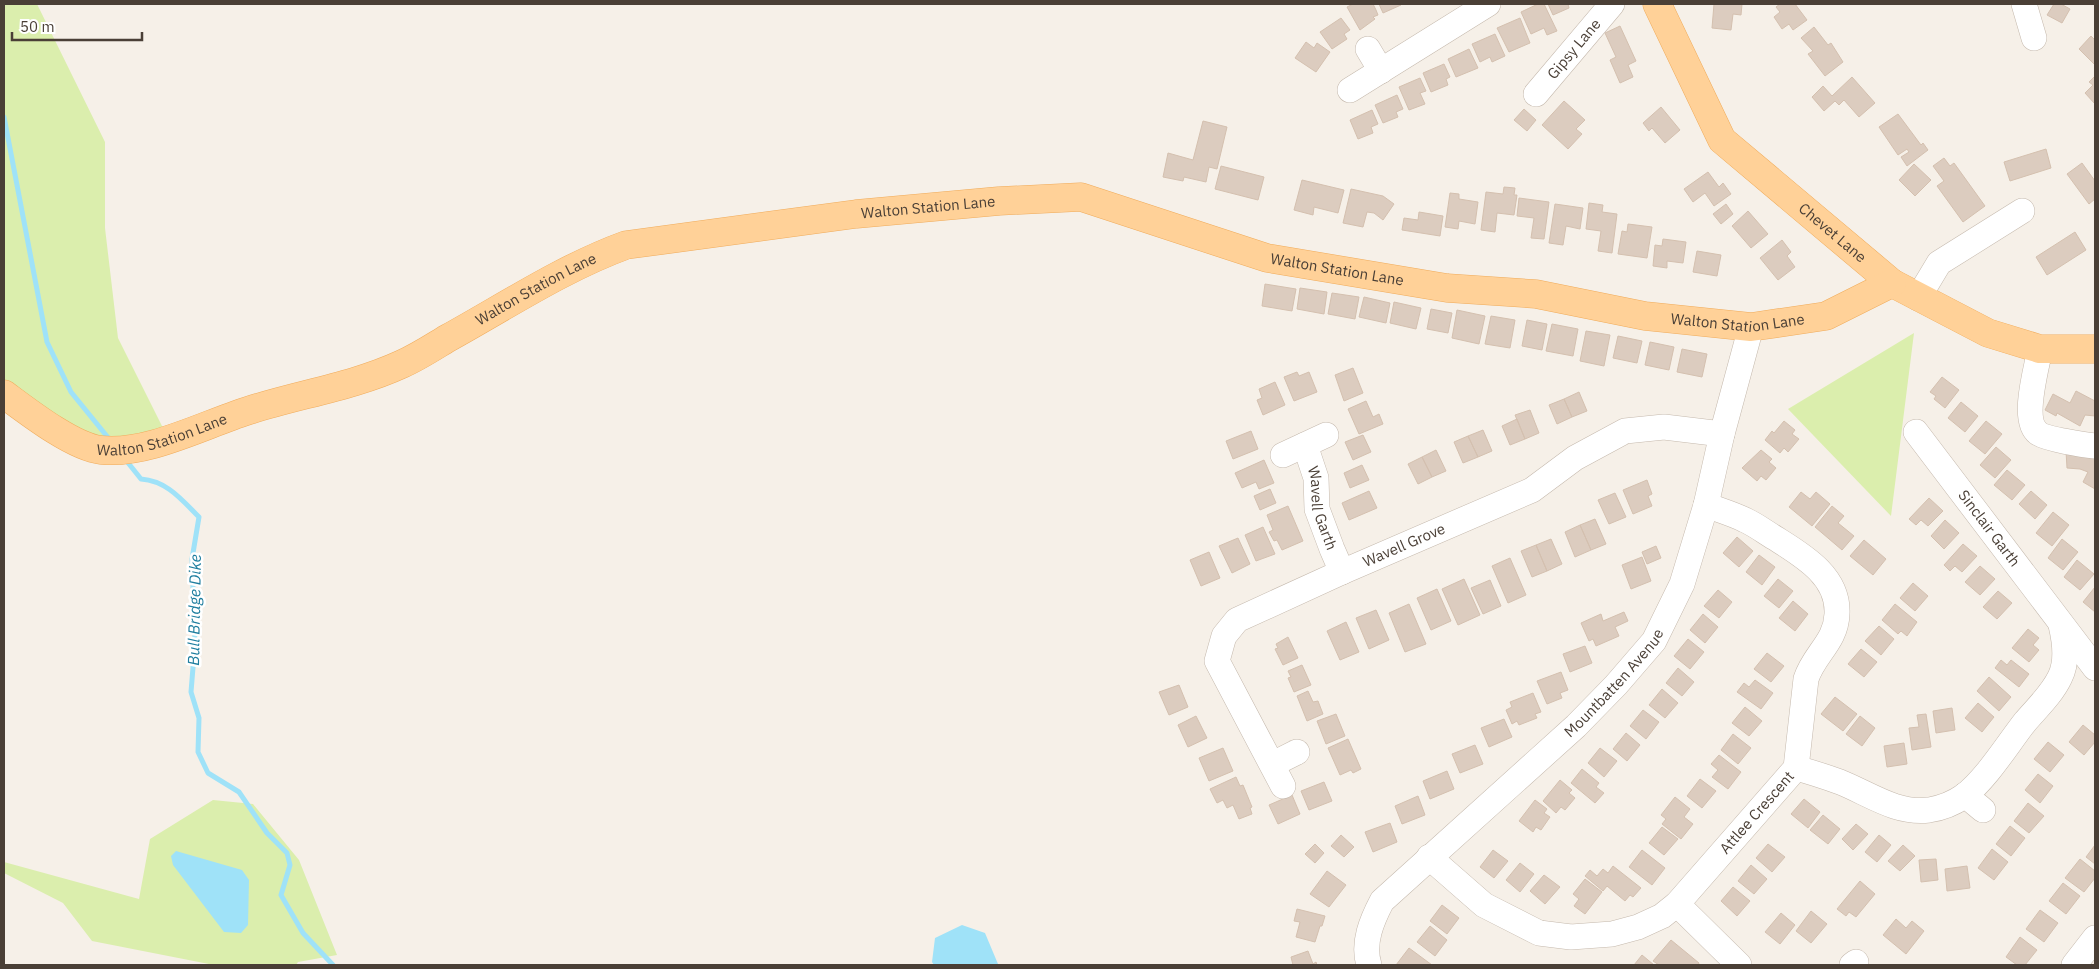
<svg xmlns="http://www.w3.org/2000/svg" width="2099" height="969" font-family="'IBM Plex Sans',sans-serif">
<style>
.green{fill:#dbeead}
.water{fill:#9fe2f8}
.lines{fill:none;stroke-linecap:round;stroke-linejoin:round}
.stream{stroke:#9fe2f8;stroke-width:5}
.building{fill:#dcccbf;stroke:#d4c0af}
.minor-casing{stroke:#c5b9ad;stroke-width:26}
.major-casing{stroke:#f0ac5c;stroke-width:29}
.minor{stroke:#fff;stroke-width:25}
.major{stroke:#ffd198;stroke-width:28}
.labels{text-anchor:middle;stroke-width:5;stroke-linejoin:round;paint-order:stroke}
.street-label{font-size:15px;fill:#4a3f36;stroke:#fff}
.water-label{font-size:16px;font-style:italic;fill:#1f7e9f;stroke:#fff}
</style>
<rect width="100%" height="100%" fill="#f6f0e8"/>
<path class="green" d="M4,4h33l68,138v86l13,110 51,102 -48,10 -117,-56z
M1914,333l-23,183 -103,-107z
M213,800l40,4 46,56 38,95 -39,7 -2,3h-82l-122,-24 -29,-38 -59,-30v-11l135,37 11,-60z"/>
<path class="water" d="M176,851l66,19 7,10 -1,45 -7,8 -17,-1 -51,-67 -2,-9z
M962,925l23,8 13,31 -2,1h-62l-2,-3 3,-24z"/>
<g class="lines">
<path class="stream" d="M4,117l43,225 24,50 39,48
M125,459l16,20c26,2 40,20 58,38l-7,42 3,84 -4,49 8,26 -1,34 10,21 31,19 28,41 20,20 3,12 -9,30 22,38 30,32"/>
</g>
<path class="building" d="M1353,4h20l3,6 2,5 -5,2 2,2 -15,11 -13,-23z
M1379,4h22v1l-18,8z
M1538,4h6l13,27 -10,4 -3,-7 -13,6 -10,-22z
M1548,4h20l1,4 -16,7z
M1714,4h28l-1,11 -8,-1 -2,16 -19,-2z
M1780,4h15l12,16 -14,10 -4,-6 -7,5 -8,-12 6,-5 -4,-5z
M2054,4h7l9,5 -8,14 -15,-8z
M1341,18l9,12 -6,4 3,5 -15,10 -12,-17z
M1520,18l10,25 -21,9 -12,-24z
M1620,26l16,35 -8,4 5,12 -13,6 -10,-23 6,-3 -11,-24z
M1814,27l14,18 3,-2 12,19 -18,14 -17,-22 5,-3 -12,-13z
M1495,34l10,22 -13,6 -2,-5 -10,5 -8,-18z
M2091,36l4,4v25l-16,-16z
M1306,42l8,6 3,-5 13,9 -14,20 -21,-14z
M1469,49l9,19 -22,9 -8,-18z
M1444,64l6,13 -4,2 2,6 -17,7 -8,-19z
M2095,76v28l-10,-11 8,-8 -4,-3z
M1852,77l23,26 -16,14 -15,-17 -5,5 -4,-4 -11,10 -12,-14 11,-11 9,10z
M1420,78l6,13 -6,2 5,11 -16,6 -10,-23z
M1397,95l6,14 -7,3 2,5 -15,6 -8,-18z
M1564,101l21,19 -9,9 6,5 -14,15 -26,-24z
M1661,107l19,23 -15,13 -13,-15 -3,3 -6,-8z
M1524,109l12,11 -9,11 -13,-11z
M1372,110l6,14 -7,3 2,6 -15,6 -8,-19z
M1898,114l23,31 2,-2 5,7 -21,16 -6,-9 8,-5 -2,-3 -9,6 -19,-28z
M1203,121l24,6 -10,42 -8,-2 -3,15 -22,-5 -1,4 -20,-4 5,-24 25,7z
M2046,149l5,19 -41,13 -6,-19z
M1944,158l6,8 4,-3 31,43 -22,16 -26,-36 7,-5 -11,-15z
M2082,163l13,18v18l-6,5 -22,-30z
M1914,164l17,16 -16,16 -16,-16z
M1221,166l43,11 -6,23 -43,-11z
M1708,172l11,15 4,-4 8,11 -17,12 -9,-13 -12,9 -9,-13z
M1302,180l42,10 -6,23 -24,-6 -1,8 -19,-5z
M1504,187l11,1 -1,7h3l-3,20 -17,-2 -2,19 -14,-2 5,-38 17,2z
M1351,189l32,7 11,8 -11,16 -9,-7 -7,-1 -4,15 -20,-4z
M1450,193l9,1v5l19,3 -3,22 -16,-3 -1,8 -13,-2z
M1519,198l30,4 -5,37 -13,-1 3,-20 -17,-2z
M1589,203l14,2 -1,7 15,2 -5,39 -14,-2 3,-20 -15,-2z
M1555,204l28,4 -3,21 -14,-3 -3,19 -14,-2z
M1726,204l7,10 -12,10 -8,-10z
M1748,211l20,23 -17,14 -19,-22z
M1419,212l24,4 -3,20 -38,-6 2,-12 14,2z
M1628,224l24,3 -5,31 -29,-4 4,-23 5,1z
M2075,232l11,18 -39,25 -11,-18z
M1663,239l23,3 -3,21 -16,-2v7l-14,-2 2,-21 7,1z
M1782,240l9,12 -4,4 8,11 -17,13 -18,-22z
M1697,251l24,4 -4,21 -24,-4z
M1265,284l31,5 -4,22 -30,-5z
M1300,288l27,4 -3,22 -27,-5z
M1332,293l27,4 -4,22 -27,-5z
M1364,297l26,6 -4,20 -27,-6z
M1394,302l27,6 -5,21 -26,-6z
M1431,309l21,4 -4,20 -21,-4z
M1457,310l28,6 -6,28 -27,-6z
M1491,316l24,4 -5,28 -25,-4z
M1527,320l20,4 -5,26 -20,-4z
M1552,324l26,5 -5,27 -27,-5z
M1586,331l24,4 -6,31 -24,-5z
M1618,336l24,5 -5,22 -24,-5z
M1650,342l24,5 -5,23 -24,-5z
M1682,349l25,5 -5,23 -25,-5z
M1353,368l10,25 -19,8 -9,-26z
M1297,372l2,4 10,-4 8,20 -23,9 -10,-24z
M1942,377l17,13 -14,18 -11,-9 2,-3 -6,-4z
M1275,382l10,23 -22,10 -6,-15 5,-2 -3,-9z
M2076,391l19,10v15l-10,-1 -5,11 -23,-13 -1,3 -11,-6 8,-16 17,9z
M1579,392l8,19 -15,6 -8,-18z
M1564,399l8,18 -15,7 -8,-19z
M1366,401l7,16 6,-3 4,10 -24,10 -11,-25z
M1961,402l17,14 -13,16 -17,-14z
M1530,410l9,23 -14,6 -10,-24z
M1517,419l8,20 -15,6 -8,-19z
M1784,421l11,9 -3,4 7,5 -11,13 -4,-4 -4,5 -15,-13 7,-9 2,2z
M1986,421l16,13 -17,20 -16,-13z
M1483,430l9,21 -14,6 -10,-21z
M1251,431l7,18 -25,10 -7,-18z
M1363,435l8,17 -18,8 -8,-18z
M1468,436l10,21 -15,6 -9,-21z
M1996,447l15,13 -16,18 -15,-13z
M1436,450l10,21 -14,6 -10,-20z
M1761,450l11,9 -3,3 7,6 -10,12 -5,-4 -4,5 -15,-13z
M2066,451l29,5v33l-12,-7 5,-10 -8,-3 -13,-1z
M1422,457l10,20 -14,7 -10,-20z
M1264,460l10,23 -15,6 -3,-7 -14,6 -7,-15z
M1362,465l7,15 -19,8 -6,-15z
M2007,470l18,15 -13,15 -18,-15z
M1647,480l5,14 -4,2 4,10 -19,8 -10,-24z
M1270,489l6,14 -16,7 -6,-14z
M1369,491l8,17 -28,12 -7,-17z
M2031,491l16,14 -12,14 -16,-15z
M1801,492l9,7 6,-7 14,12 -18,22 -23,-19z
M1615,493l11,24 -17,7 -11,-24z
M1929,498l14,13 -15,15 -7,-6 -5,5 -7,-6z
M1288,506l15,35 -21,9 -5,-10 -3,1 -5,-9 4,-2 -6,-15z
M1832,506l12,10 -6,7 16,13 -12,14 -27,-23z
M2053,512l16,13 -17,21 -16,-13z
M1595,519l11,25 -15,6 -11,-25z
M1945,520l14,13 -15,16 -13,-13z
M1580,525l11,25 -16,7 -10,-25z
M1263,527l12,27 -19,7 -11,-26z
M1737,537l16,14 -14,16 -16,-14z
M1238,538l12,26 -18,9 -13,-27z
M1551,539l11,25 -15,7 -11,-26z
M2062,539l16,13 -15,18 -15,-12z
M1864,540l22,19 -13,16 -23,-19z
M1963,544l14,12 -15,16 -7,-6 -5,5 -6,-6z
M1536,545l11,26 -15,6 -11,-26z
M1656,546l5,12 -14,6 -5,-12z
M1209,552l11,26 -19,8 -11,-26z
M1759,555l16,12 -13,18 -16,-13z
M1642,557l9,24 -20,8 -9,-24z
M1510,558l16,37 -18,8 -16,-37z
M2077,560l17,14 -14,16 -16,-13z
M1980,566l15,13 -15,16 -15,-13z
M1464,579l16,36 -22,10 -16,-36z
M1778,579l15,12 -14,17 -15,-12z
M1490,580l11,26 -18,8 -12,-26z
M1913,583l15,13 -13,15 -15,-13z
M2095,587v25l-12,-10z
M1437,589l14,32 -20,9 -14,-32z
M1718,590l14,12 -13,16 -15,-12z
M1998,591l14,12 -15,16 -14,-12z
M1793,601l15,13 -13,17 -16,-13z
M1409,604l17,40 -21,8 -16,-39z
M1895,604l22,18 -10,14 -6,-5 -3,3 -16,-14z
M1376,610l13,30 -20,9 -13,-31z
M1624,612l4,9 -13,6 4,9 -23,10 -3,-7 -4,2 -8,-18 20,-9 2,7z
M1703,614l15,13 -13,16 -15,-13z
M1346,622l13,30 -19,8 -13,-29z
M1879,626l15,13 -13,16 -16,-14z
M2028,629l11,9 -6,7 6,5 -10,12 -17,-14z
M1288,637l10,21 -15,7 -8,-16 3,-1 -2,-4z
M1688,639l16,13 -14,17 -16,-13z
M1585,646l7,17 -22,9 -7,-18z
M1861,649l16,13 -13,15 -16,-13z
M1767,653l17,13 -13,16 -17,-13z
M2001,660l6,5 4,-5 18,14 -10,13 -24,-19z
M1302,665l9,20 -17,7 -6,-14 3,-1 -3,-6z
M1678,668l16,14 -12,14 -16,-13z
M1561,672l7,18 -8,3 2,5 -15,6 -10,-23z
M1989,677l22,20 -12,14 -22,-20z
M1755,680l18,13 -12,16 -24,-17 7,-9 5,4z
M1179,685l9,22 -19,8 -10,-23z
M1662,689l16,14 -13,15 -16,-13z
M1308,691l5,11 5,-1 5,13 -16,7 -10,-25z
M1533,693l8,19 -6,2 2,4 -18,7 -2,-4 -5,3 -6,-14 6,-3 -2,-5z
M1835,697l22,17 -14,17 -22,-17z
M1978,703l16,14 -12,15 -17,-14z
M1745,707l17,14 -13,15 -17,-13z
M1952,708l3,22 -19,3 -3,-22z
M1643,710l16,12 -13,17 -16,-13z
M1336,714l9,22 -19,8 -9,-23z
M1926,714l5,33 -19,3 -3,-22 10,-1 -2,-12z
M1196,716l11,22 -19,9 -10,-22z
M1860,716l15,12 -13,18 -16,-12z
M1504,719l8,18 -23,10 -8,-19z
M2083,725l12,10v7l-11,13 -15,-13z
M1626,733l14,12 -13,16 -14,-12z
M1733,734l18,14 -13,16 -17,-14z
M1348,739l13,30 -8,4 -2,-3 -11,5 -12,-27z
M2048,742l16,13 -14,17 -16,-13z
M1904,743l3,21 -20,3 -3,-21z
M1475,745l8,19 -23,9 -8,-19z
M1223,748l10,23 -24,10 -10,-23z
M1600,748l17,13 -13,16 -16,-14z
M1719,755l22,17 -13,17 -16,-12 6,-7 -7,-6z
M1582,769l17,14 -3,4 8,6 -9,10 -24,-20z
M1447,771l7,18 -24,10 -7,-18z
M2038,774l15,12 -13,17 -15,-13z
M1236,777l4,9 3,-1 9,22 -2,1 2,6 -13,5 -6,-14 -6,3 -4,-8 -6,3 -7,-14z
M1700,779l16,12 -14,17 -15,-12z
M1560,780l12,10 -3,3 6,5 -10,12 -4,-3 -5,6 -13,-12z
M1324,782l8,19 -23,9 -8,-19z
M1292,795l8,19 -22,10 -9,-19z
M1418,796l7,19 -23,9 -7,-18z
M1675,797l15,12 -6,8 9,7 -12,15 -19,-15 4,-5 -5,-4z
M1804,799l16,13 -12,16 -17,-14z
M1535,800l12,9 -3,4 6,4 -9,13 -5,-3 -3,5 -14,-11z
M2028,803l16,13 -15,17 -15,-12z
M1823,815l17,14 -12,15 -18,-14z
M1390,823l7,19 -24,10 -8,-20z
M1856,824l12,10 -15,16 -11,-11z
M2010,826l15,12 -14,18 -15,-12z
M1662,827l16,12 -14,16 -15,-12z
M1341,835l13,12 -10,10 -13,-11z
M1879,835l12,10 -14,17 -12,-10z
M1315,844l9,9 -9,10 -10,-9z
M1768,844l17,13 -13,15 -16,-14z
M1903,845l12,11 -15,15 -12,-10z
M2095,845v19l-9,-7z
M1992,849l16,13 -14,18 -16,-12z
M1493,850l15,11 -14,17 -14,-11z
M1642,850l23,18 -13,17 -23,-18z
M1936,859l2,21 -17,2 -2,-22z
M2080,859l15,12v7l-11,14 -19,-14z
M1520,863l14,11 -14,18 -14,-12z
M1751,865l16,14 -13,15 -16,-13z
M1613,866l28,22 -8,9 -3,-2 -5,6 -18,-15 -4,5 -18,-15 5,-6 7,6 6,-7 5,4z
M1967,866l3,22 -23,3 -2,-22z
M1327,871l19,14 -17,22 -19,-13z
M1544,875l16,12 -15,17 -15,-13z
M1585,879l17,13 -17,22 -11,-8 5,-7 -6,-5z
M1860,881l15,13 -19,23 -7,-5 -3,4 -9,-7z
M2063,883l17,13 -14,18 -17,-13z
M1733,887l17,14 -13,15 -16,-15z
M1442,905l17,13 -12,16 -17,-13z
M1297,909l28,7 -3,10h-2l-5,16 -19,-5 4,-15 -6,-1z
M2040,910l18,13 -14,19 -18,-13z
M1811,911l16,13 -16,19 -15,-12z
M1781,913l14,12 -15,19 -15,-12z
M1896,919l10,9 6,-7 12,10 -18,23 -23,-19z
M1430,926l17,14 -12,16 -18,-14z
M2020,937l17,13 -12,15h-8l-11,-8z
M1671,940l28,23 -1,2h-39l-6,-4z
M1409,948l23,17h-36z
M1308,951l5,13 3,-2 1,3h-24l-2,-8z
M1642,955l12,10h-20z"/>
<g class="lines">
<g class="minor-casing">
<g id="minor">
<path d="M2024,4l10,34"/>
<path d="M1368,49l13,22"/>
<path d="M1350,90l138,-86"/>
<path id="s1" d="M1536,94l76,-90"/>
<path d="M1918,298l21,-35 83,-52"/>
<path d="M2040,349c-3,18 -19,71 -2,84 7,6 47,12 57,13"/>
<path id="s2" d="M1916,432l179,236"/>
<path id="s3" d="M1305,445l11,33 1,31 15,40 10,23"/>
<path d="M1283,455l43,-20"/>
<path d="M1273,764l24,-12"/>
<path d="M1796,768c15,4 30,9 44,14 30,12 56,32 89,28 13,-2 25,-7 35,-14 23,-18 43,-51 61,-74 12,-14 27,-28 35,-45 8,-16 5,-35 1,-52"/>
<path id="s4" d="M1283,786l-66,-125 7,-25 13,-16 105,-48 190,-82 43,-32 50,-27 39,-4 58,7"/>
<path d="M1965,795l18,15"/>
<path id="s5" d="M1429,857l55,48 55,28 32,4 41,-3 26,-7 24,-11 15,-12 119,-136 10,-89c8,-25 30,-37 31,-65 2,-38 -35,-59 -62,-76 -10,-6 -19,-13 -30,-18 -12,-6 -26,-10 -39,-15"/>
<path d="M1677,904l62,61"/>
<path id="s6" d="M1369,965c-7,-22 3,-45 13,-64l194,-175 40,-41 38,-44 28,-57 24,-79 16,-71 29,-107"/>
<path d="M1852,965l4,-3"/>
<path d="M2074,965l21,-27"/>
</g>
</g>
<g class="major-casing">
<g id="major">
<path id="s7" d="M1657,4l65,136 170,143 96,50 52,16h55"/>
<path id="s8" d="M4,394c23,17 69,53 97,56 46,5 102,-25 146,-39 52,-17 105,-24 155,-47 16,-7 31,-17 46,-26 58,-32 115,-70 178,-93l230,-31 143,-13 82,-4 186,61 180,30 89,6 109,22 106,11 75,-11 66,-33"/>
</g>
</g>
<use href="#minor" class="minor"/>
<use href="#major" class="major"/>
</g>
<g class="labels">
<g class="street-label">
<text dy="5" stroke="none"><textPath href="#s1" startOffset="59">Gipsy Lane</textPath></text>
<text dy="5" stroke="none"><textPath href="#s8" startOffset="986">Walton Station Lane</textPath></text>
<text dy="5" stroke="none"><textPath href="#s7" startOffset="295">Chevet Lane</textPath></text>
<text dy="5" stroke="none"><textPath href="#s8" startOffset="1406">Walton Station Lane</textPath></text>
<text dy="5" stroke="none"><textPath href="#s8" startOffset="581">Walton Station Lane</textPath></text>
<text dy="5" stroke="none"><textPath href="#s8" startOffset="1811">Walton Station Lane</textPath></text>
<text dy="5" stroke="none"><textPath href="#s8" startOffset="176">Walton Station Lane</textPath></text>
<text dy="5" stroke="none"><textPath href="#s3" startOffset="66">Wavell Garth</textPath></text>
<text dy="5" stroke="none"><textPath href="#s2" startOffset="121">Sinclair Garth</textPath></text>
<text dy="5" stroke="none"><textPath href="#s4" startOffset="371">Wavell Grove</textPath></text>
<text dy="5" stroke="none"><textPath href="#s6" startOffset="386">Mountbatten Avenue</textPath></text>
<text dy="5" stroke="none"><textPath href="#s5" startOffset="402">Attlee Crescent</textPath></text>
</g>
<g class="water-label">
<text transform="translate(194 610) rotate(-89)" y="6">Bull Bridge Dike</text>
</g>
</g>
<rect width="2099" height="969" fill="none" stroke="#4a3f36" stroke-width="10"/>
<path d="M12 32v8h130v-8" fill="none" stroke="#4a3f36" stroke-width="2.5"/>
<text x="20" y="32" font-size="15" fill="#4a3f36" stroke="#ffffff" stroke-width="4" paint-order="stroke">50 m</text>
</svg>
